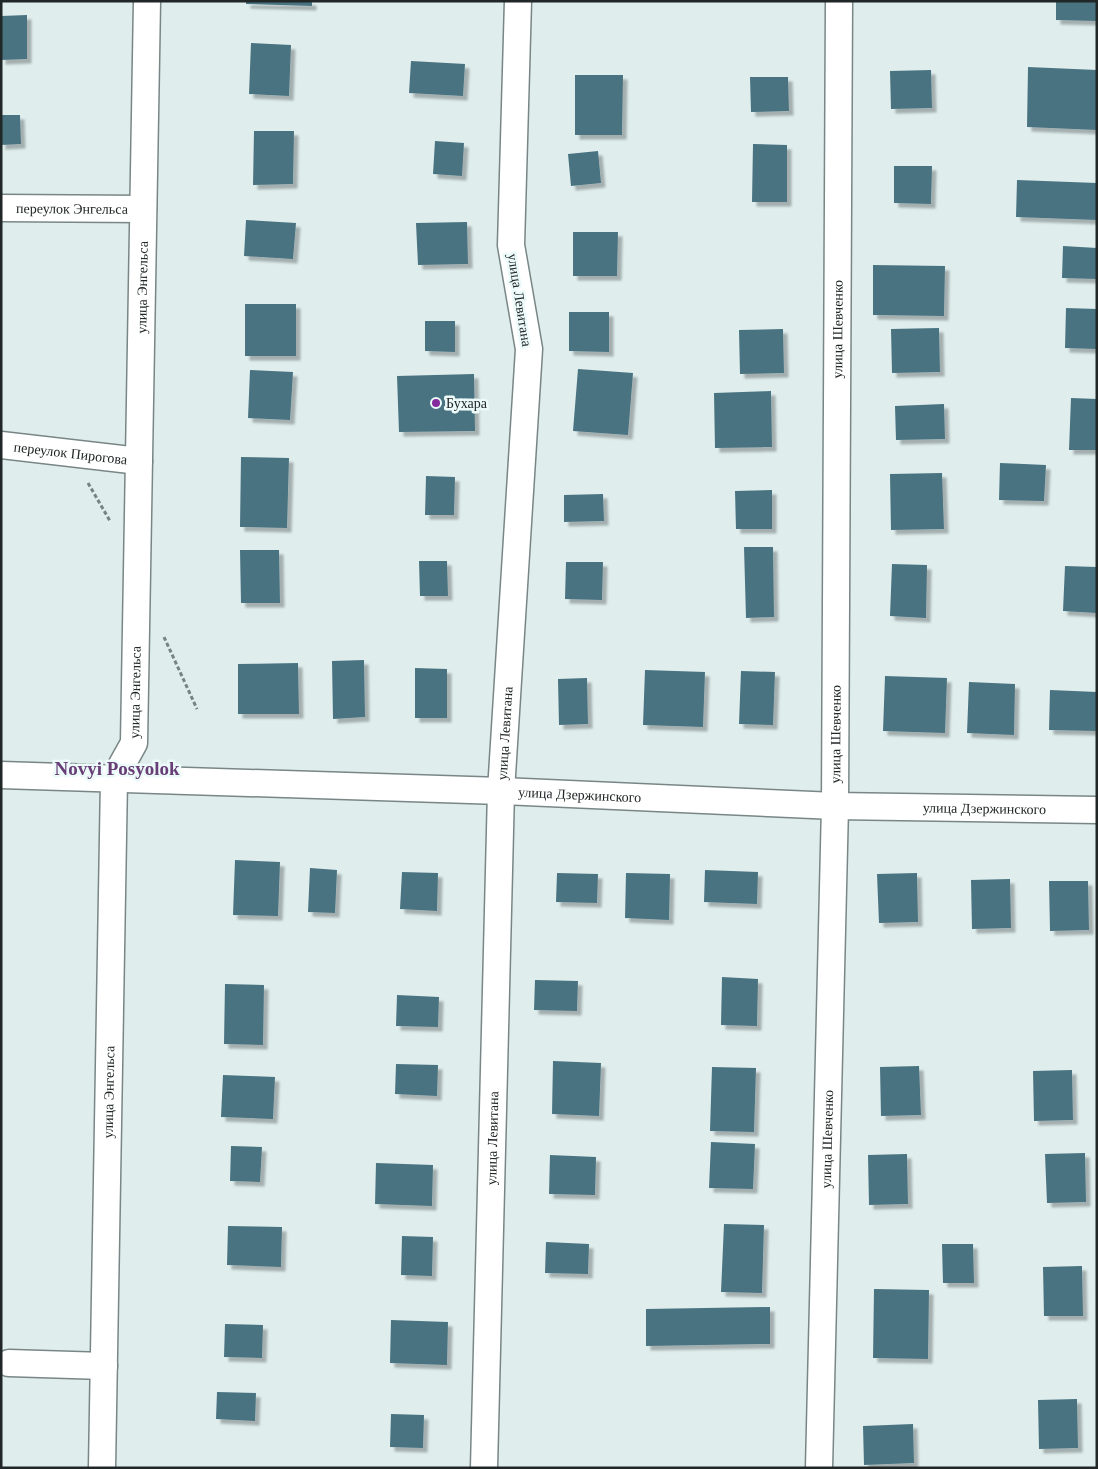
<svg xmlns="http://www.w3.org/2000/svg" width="1098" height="1469" font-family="'Times New Roman',serif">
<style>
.building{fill:#497381;filter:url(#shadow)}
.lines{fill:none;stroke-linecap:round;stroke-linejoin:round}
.minor-casing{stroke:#798686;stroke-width:29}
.path{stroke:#788282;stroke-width:3;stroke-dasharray:4 2.5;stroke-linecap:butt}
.minor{stroke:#fff;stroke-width:26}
.poi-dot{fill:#822d9b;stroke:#ecfafa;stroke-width:2}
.labels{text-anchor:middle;stroke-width:5;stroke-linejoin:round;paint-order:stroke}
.street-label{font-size:14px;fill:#212626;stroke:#ecfafa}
.poi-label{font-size:14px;fill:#212626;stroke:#ecfafa;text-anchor:start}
.district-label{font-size:19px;font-weight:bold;fill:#683e76;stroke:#ecfafa}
</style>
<defs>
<filter id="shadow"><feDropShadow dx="4.5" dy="4.5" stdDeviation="1" flood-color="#0004"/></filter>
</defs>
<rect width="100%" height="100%" fill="#dfeded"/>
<path class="building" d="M246,1h66v5l-66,-2z
M1056,1h41v20l-41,-1z
M27,15v44l-26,1v-44z
M251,43l40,2 -2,51 -40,-2z
M411,61l54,3 -2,32 -54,-3z
M1028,67l69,3v60l-70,-3z
M931,70l1,38 -41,1 -1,-38z
M575,75h48l-1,60h-47z
M750,77h38l1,34 -38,1z
M1,115h19l1,29 -20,1z
M254,131h40l-1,53 -40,1z
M435,141l29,2 -2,33 -29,-2z
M753,144l34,1v57h-35z
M598,151l3,32 -30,3 -3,-32z
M894,166h38l-1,38 -37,-1z
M1017,180l80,3v37l-81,-3z
M246,220l50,3 -3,36 -49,-3z
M467,222l1,42 -50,1 -2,-42z
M573,232h45l-1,44h-44z
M1063,246l34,2v31l-35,-1z
M873,265l72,1 -1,50 -71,-1z
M245,304h51v52h-51z
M1066,308l31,1v40l-32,-1z
M569,312h40v40l-40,-1z
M425,321h30v31l-30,-1z
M939,328l1,44 -48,1 -1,-44z
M783,329l1,44 -44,1 -1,-44z
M578,369l55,4 -5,62 -55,-4z
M250,370l43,2 -3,48 -42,-2z
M474,374l1,57 -76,1 -2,-56z
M771,391l1,56 -57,1 -1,-55z
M1071,398l26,1v51h-28z
M944,404l1,35 -49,1 -1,-34z
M241,457l48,1 -2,70 -47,-1z
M1000,463l46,2 -2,36 -45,-1z
M942,473l2,56 -53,1 -1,-56z
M426,476l29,1 -1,38h-29z
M772,490v39h-36l-1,-38z
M603,494l1,27 -40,1v-27z
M744,547h29l1,70 -28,1z
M240,550h39l1,53h-39z
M419,561h28l1,35h-28z
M566,562h37l-1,38 -37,-1z
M892,564l35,1 -1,53 -36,-2z
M1065,566l32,1v46l-34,-2z
M364,660l1,57 -32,2 -1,-58z
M298,663l1,51h-61v-50z
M415,668l32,1v49h-32z
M645,670l60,2 -2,55 -60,-2z
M741,671l34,1 -2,53 -34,-1z
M885,676l62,2 -2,55 -62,-2z
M587,678l1,46 -29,1 -1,-46z
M969,682l46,2 -1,51 -47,-2z
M1050,690l47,2v39l-48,-1z
M235,860l45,2 -2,54 -45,-1z
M310,868l27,2 -2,43 -27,-1z
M705,870l53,2 -1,32 -53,-2z
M402,872l36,1 -1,38 -37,-2z
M557,873l41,1 -1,29 -41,-1z
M626,873l44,1 -1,46 -44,-2z
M917,873l1,49 -39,1 -2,-49z
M1010,879l1,49 -39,1 -1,-49z
M1049,881h39l1,49 -39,1z
M722,977l36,2 -1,47 -36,-1z
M535,980l43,1 -1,30 -43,-1z
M225,984l39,1 -1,60 -39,-1z
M397,995l42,2 -1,30 -42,-1z
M553,1061l48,2 -2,53 -47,-2z
M396,1064l42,1 -1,31 -42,-2z
M919,1066l2,49 -40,1 -1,-49z
M712,1067l44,1 -2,64 -44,-1z
M1072,1070l1,50 -39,1 -1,-50z
M223,1075l52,2 -2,42 -52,-2z
M711,1142l44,2 -2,45 -44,-1z
M231,1146l31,1 -2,35 -30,-1z
M1085,1153l1,49 -39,1 -2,-49z
M907,1154l1,50 -39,1 -1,-50z
M550,1155l46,2 -1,38 -46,-1z
M376,1163l57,2 -1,41 -57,-2z
M724,1224l40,1 -2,68 -41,-1z
M228,1226l54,1 -1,40 -54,-2z
M402,1236l31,1 -1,39 -31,-1z
M546,1242l43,2 -1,30 -43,-1z
M942,1244h31l1,39h-31z
M1082,1266l1,50h-39l-1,-49z
M874,1289l55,1 -1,69 -55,-1z
M770,1307v37l-124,2v-37z
M391,1320l57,2 -1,43 -57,-2z
M225,1324l38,1 -1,33 -38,-1z
M217,1392l39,1 -1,28 -39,-2z
M1077,1399l1,49 -39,1 -1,-49z
M391,1414l33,1 -1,33 -33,-1z
M913,1424l1,39 -50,2 -1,-39z"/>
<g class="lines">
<g class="minor-casing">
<g id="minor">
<path id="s1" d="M1,208l142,1"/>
<path id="s2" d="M1,445l138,16"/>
<path id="s3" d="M1,775l500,16 334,15 262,4"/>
<path d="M9,1363l95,3"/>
<path id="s4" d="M102,1468l12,-689 20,-36 13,-742"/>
<path id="s5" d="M484,1468l17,-677 28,-442 -18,-104 7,-244"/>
<path id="s6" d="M819,1468l16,-662 4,-805"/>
</g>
</g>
<path class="path" d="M88,483l22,38
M164,637l33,72"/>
<use href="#minor" class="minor"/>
</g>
<circle class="poi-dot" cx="436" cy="403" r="5"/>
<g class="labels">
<g class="street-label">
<text dy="5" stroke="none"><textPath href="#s1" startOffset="71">переулок Энгельса</textPath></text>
<text dy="5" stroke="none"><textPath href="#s4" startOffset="1186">улица Энгельса</textPath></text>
<text transform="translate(520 300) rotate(81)" y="5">улица Левитана</text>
<text dy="5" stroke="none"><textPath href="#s6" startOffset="1139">улица Шевченко</textPath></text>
<text dy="5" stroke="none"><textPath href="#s2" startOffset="70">переулок Пирогова</textPath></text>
<text dy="5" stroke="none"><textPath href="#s4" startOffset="781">улица Энгельса</textPath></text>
<text dy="5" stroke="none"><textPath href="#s5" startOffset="735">улица Левитана</textPath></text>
<text dy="5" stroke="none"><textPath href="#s6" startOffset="734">улица Шевченко</textPath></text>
<text dy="5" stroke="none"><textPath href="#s3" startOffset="579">улица Дзержинского</textPath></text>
<text dy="5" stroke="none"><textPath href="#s3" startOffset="984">улица Дзержинского</textPath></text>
<text dy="5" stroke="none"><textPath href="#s4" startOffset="376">улица Энгельса</textPath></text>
<text dy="5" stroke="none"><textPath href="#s5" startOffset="330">улица Левитана</textPath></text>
<text dy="5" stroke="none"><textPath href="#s6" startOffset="329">улица Шевченко</textPath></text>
</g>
<g class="poi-label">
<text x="446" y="408">Бухара</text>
</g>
<g class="district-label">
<text x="117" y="775">Novyi Posyolok</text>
</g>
</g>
<rect width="1098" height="1469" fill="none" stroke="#212626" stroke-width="5"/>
</svg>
